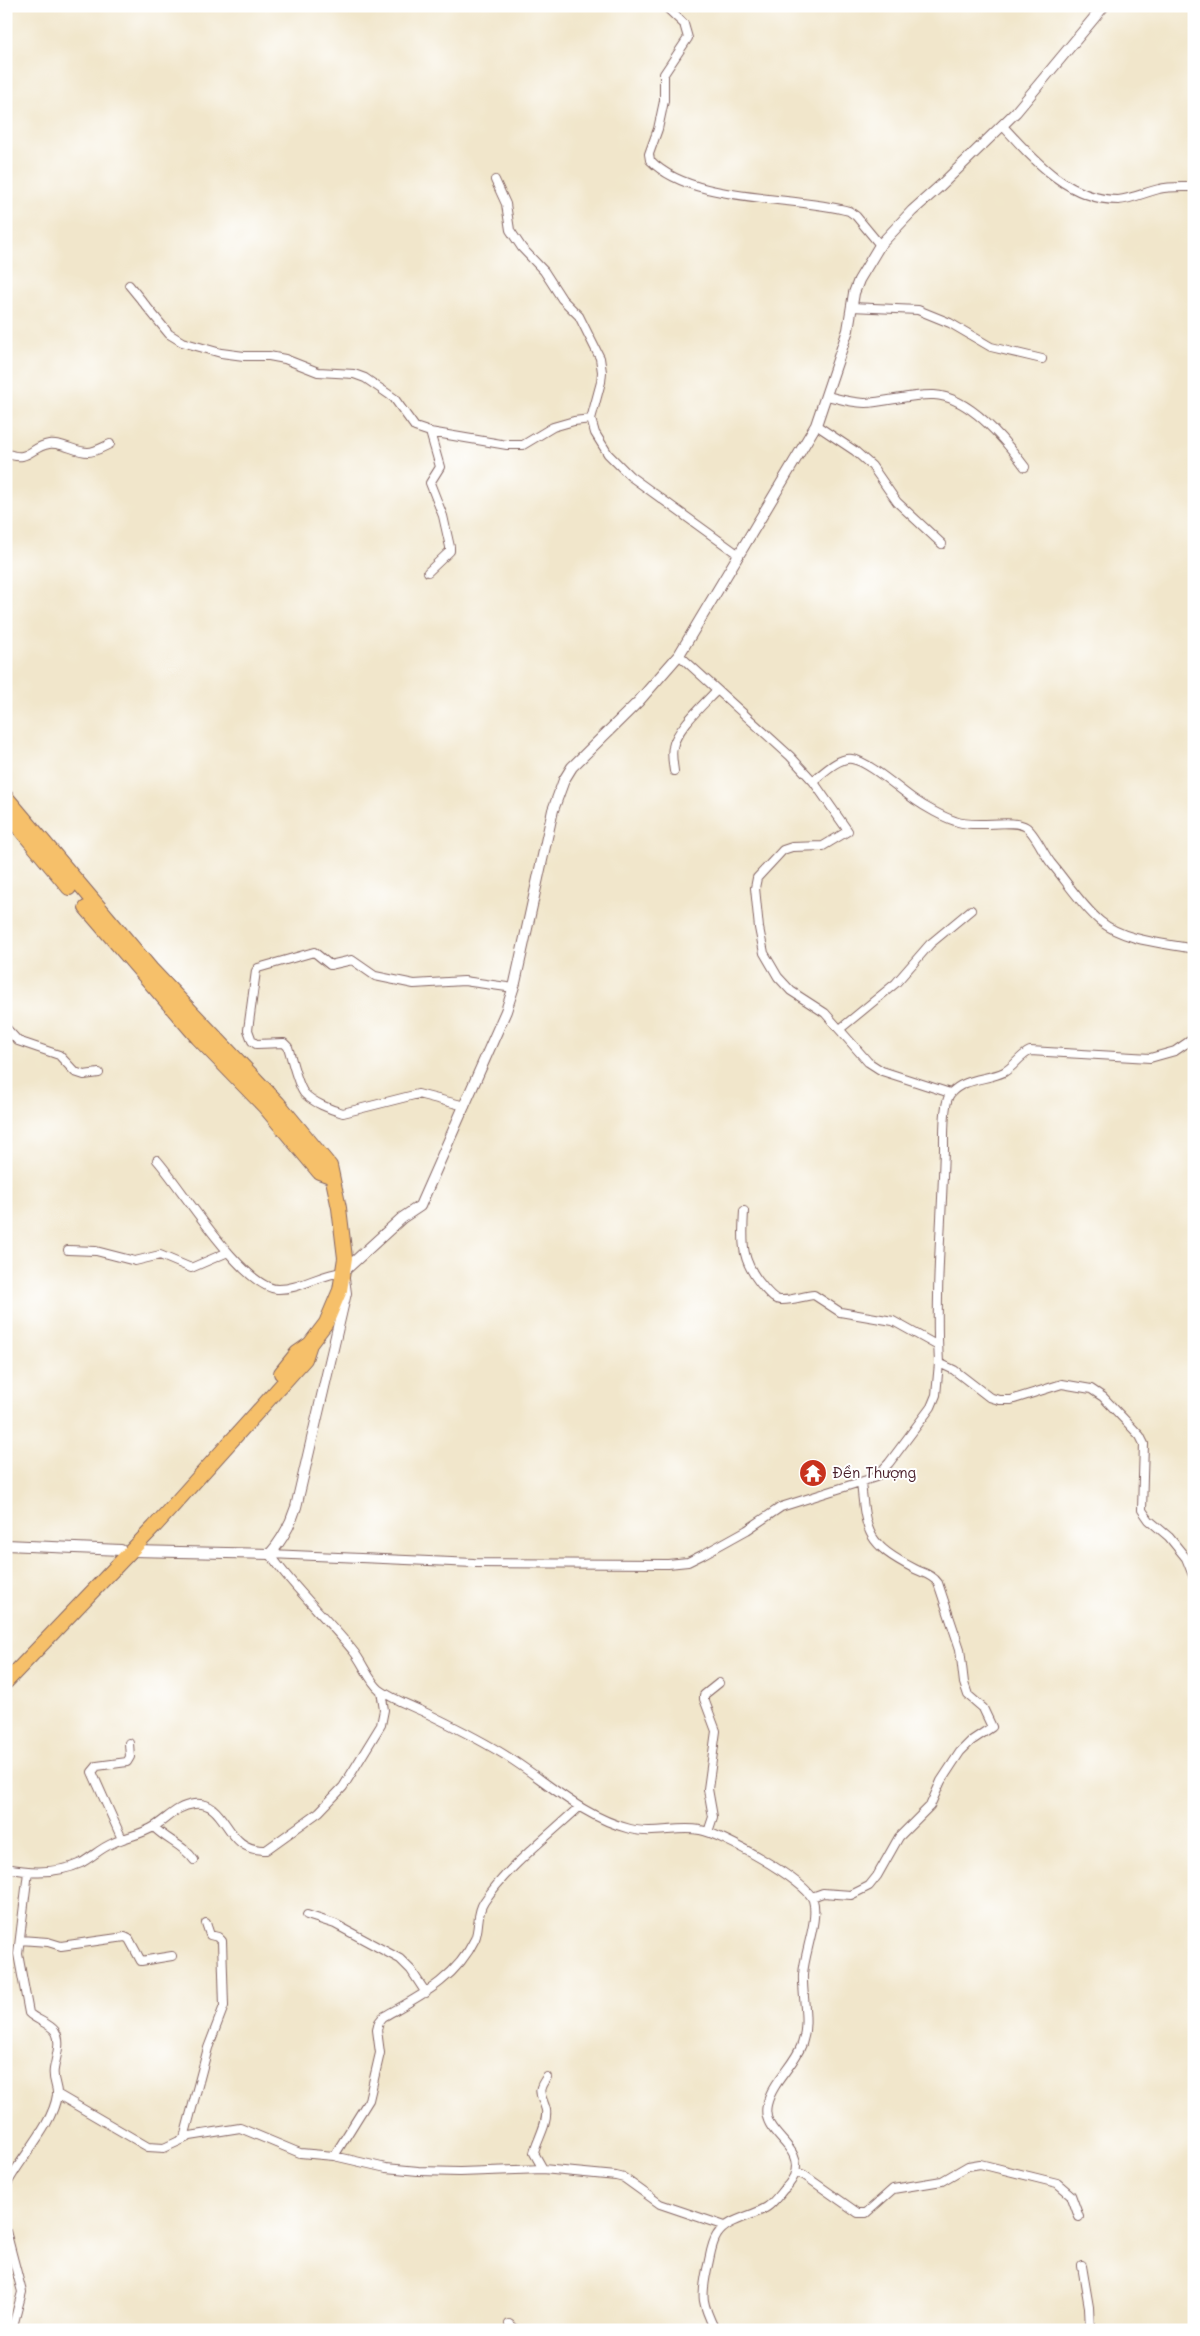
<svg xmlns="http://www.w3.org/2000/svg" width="1200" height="2336" font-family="Mali,sans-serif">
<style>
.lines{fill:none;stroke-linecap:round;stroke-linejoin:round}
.minor-casing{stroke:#846563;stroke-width:10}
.tertiary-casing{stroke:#846563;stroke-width:12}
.trunk-casing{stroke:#846563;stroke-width:16}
.minor{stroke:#fff;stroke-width:8}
.tertiary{stroke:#fff;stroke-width:10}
.trunk{stroke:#f6c06b;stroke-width:14}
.labels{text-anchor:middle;stroke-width:4;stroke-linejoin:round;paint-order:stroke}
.poi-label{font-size:15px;fill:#4a1f2b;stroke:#fff;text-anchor:start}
</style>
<rect width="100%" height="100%" fill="#fff"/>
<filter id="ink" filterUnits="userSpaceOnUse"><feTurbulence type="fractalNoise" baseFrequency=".02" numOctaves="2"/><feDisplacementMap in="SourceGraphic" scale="10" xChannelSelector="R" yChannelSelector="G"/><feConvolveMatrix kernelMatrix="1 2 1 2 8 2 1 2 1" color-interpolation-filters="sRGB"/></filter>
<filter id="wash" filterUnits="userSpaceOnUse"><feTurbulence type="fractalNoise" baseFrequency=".0096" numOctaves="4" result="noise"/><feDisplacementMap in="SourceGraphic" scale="20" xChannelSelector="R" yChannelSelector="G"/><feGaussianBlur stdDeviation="1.12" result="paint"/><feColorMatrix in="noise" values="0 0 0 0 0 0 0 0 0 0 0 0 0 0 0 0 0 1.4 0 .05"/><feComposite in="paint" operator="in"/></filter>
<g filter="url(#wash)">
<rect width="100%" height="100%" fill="#f1e6cb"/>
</g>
<g filter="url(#ink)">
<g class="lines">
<g class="minor-casing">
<path id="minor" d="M665,6l19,18 4,14 -24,36v27l-6,28 -9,25 1,6c42,44 143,35 199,51l7,5 24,29
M1002,125c31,34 66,75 116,75 14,-1 28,-8 41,-11 11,-3 23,-2 35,-2
M495,180l11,24 4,26 12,18 22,23 18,28 17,17 21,42 2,14 -1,10 -10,37 4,14 13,21 22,22 109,79
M129,285l40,49 13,8 39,11 23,3h25l16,3 33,13 36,2 11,4 29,20 21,29 15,5 77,13h16l30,-18 21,-6 17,-2
M851,307l67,3 32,13 41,24 51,12
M827,396c12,3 25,7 38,7 23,-1 46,-9 69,-8 36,2 71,45 91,72
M816,425l39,26 17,15 25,36 45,42
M6,453c23,10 24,-6 43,-9 13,-2 26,8 39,8 7,0 15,-5 22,-8
M428,572l22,-21v-4l-7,-31 -13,-33 10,-16 -10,-35
M679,655l111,101 23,25 35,50 -25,15 -31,1 -9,3 -26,28 -2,10 4,40 5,25 14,24 13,14 34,22 43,49 14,9 68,22
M674,771c-1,-8 -3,-17 -1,-24 3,-18 32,-44 44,-57
M813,781c10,-8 26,-24 39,-22 16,2 48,31 63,41 10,7 28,17 40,21 19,8 58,-3 71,6 9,6 17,26 25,36 16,19 30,42 49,58 24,20 64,22 94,28
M6,1028l12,13 41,14 16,17 9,3 15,-2
M840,1029l56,-46 34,-39 41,-34
M465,1106l-47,-12 -75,19c-12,-3 -31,-11 -39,-20 -7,-9 -12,-34 -16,-46l-4,-4 -28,1 -4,-3 -4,-11 8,-59 2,-3 56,-16 16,13 22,-5 23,16 39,8 50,-3 50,7
M157,1160c24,27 85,127 120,129 22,1 43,-15 66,-17
M744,1211c-2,34 -3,51 21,78 4,4 9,11 15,11 11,1 23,-4 34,-5l26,17 53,9 45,25
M68,1250l28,1 39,10 25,-6 31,13 37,-16
M939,1363l15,7 35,27 10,3h12l51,-16 29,5 12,8 37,39 4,8 -2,66 7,10 20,17 17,21 8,20
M270,1554l204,9 194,1 20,-2 14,-7 45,-25 34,-23 95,-30 13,-14 42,-56 5,-12 3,-32c-4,-71 3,-143 5,-214 0,-12 -1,-48 7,-56 13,-15 37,-13 53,-21 11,-6 15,-16 26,-21l120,7 25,-7 19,-13
M270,1554c25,36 57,64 84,98 9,11 15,29 26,38 12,9 29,15 42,21 27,13 53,26 78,41 44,26 79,64 130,77 23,6 47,-3 70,1 20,3 107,51 113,70 6,20 -9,53 -10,75 -1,23 7,46 -1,69 -8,22 -30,38 -35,61 -7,30 39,40 27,71 -3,6 -6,10 -11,14 -5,6 -10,13 -16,17 -15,10 -40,12 -50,28 -6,9 -7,23 -10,34 -6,29 -5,34 8,61
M154,1827c12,13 30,18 40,33
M708,1832l5,-15 -5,-28 8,-58 -12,-32v-4l15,-12
M122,1839l-30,-67 5,-6 30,-4 3,-5 -1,-14
M6,1868c25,5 51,6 75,-5 11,-6 20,-15 32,-20 13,-6 30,-9 42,-17 14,-9 22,-20 39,-22 35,-4 29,48 72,46l53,-38 24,-25 38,-62 3,-15 -3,-19
M812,1897l11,-4 28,2 18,-9 8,-10 22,-39 31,-31 11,-25 19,-29 11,-11 21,-14 -9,-19 -15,-13 -4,-12 -4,-34 -22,-66c-5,-8 -15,-10 -23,-14 -48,-25 -49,-35 -54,-87
M307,1915l28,9 65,35 11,11 15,23
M20,1940l28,2 13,4 64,-9 4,2 12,22 31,-5
M547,2077c-12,16 -5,17 -1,33 2,14 -9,30 -12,43l9,16 73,7 8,2 36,26 65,22
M57,2094l91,53 16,1 26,-12 50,-8 60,25 34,3 52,12 32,3 42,1 83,-3
M184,2138l24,-90 16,-42 -2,-65 -4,-4 -8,-2 -4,-12
M334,2156l35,-56 11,-47 -3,-23 2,-8 4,-5c37,-21 73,-38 92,-78 5,-12 1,-25 9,-37 23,-35 63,-65 94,-94
M796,2172l8,3 54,38h8l27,-24 49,-8 26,-15 12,-2 77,19 14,12 8,22
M6,2186c14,-28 47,-61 51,-91 1,-8 -5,-15 -3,-26 2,-12 8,-28 1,-38 -6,-8 -19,-11 -26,-18l-11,-59 10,-82
M6,2231l16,61 -10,38
M1082,2266l7,41 1,23
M509,2324l8,6"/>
</g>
<g class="tertiary-casing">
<path id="tertiary" d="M6,1545l115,5
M132,1551l138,3c13,-15 20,-28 26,-47l50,-214 -3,-21 59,-54 18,-12 86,-195 9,-28 38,-173 11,-30 8,-13 66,-65 41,-47 137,-230 32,-95 6,-37 5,-13 21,-35 32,-34 28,-25 76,-74 88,-106"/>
</g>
<g class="trunk-casing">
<path id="trunk" d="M6,797l145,172 127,134 52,63 9,42 6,50 -5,32 -14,33 -16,21 -5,15 -151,168 -148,155
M9,816l60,72
M86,908l112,130 66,68 55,66 11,4
M281,1373l16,-20 13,-9"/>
</g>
<use href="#minor" class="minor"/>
<use href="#tertiary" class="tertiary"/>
<use href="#trunk" class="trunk"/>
</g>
</g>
<defs>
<g id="temple-disc" transform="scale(1.4375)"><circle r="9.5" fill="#c8321e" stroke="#fff"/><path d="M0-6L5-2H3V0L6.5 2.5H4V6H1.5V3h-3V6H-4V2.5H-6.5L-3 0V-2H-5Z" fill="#fff"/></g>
</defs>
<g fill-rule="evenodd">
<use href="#temple-disc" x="813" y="1473"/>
</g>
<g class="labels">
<g class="poi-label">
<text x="832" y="1478">Đền Thượng</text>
</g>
</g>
<rect width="1200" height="2336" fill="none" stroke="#fff" stroke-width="25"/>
</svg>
